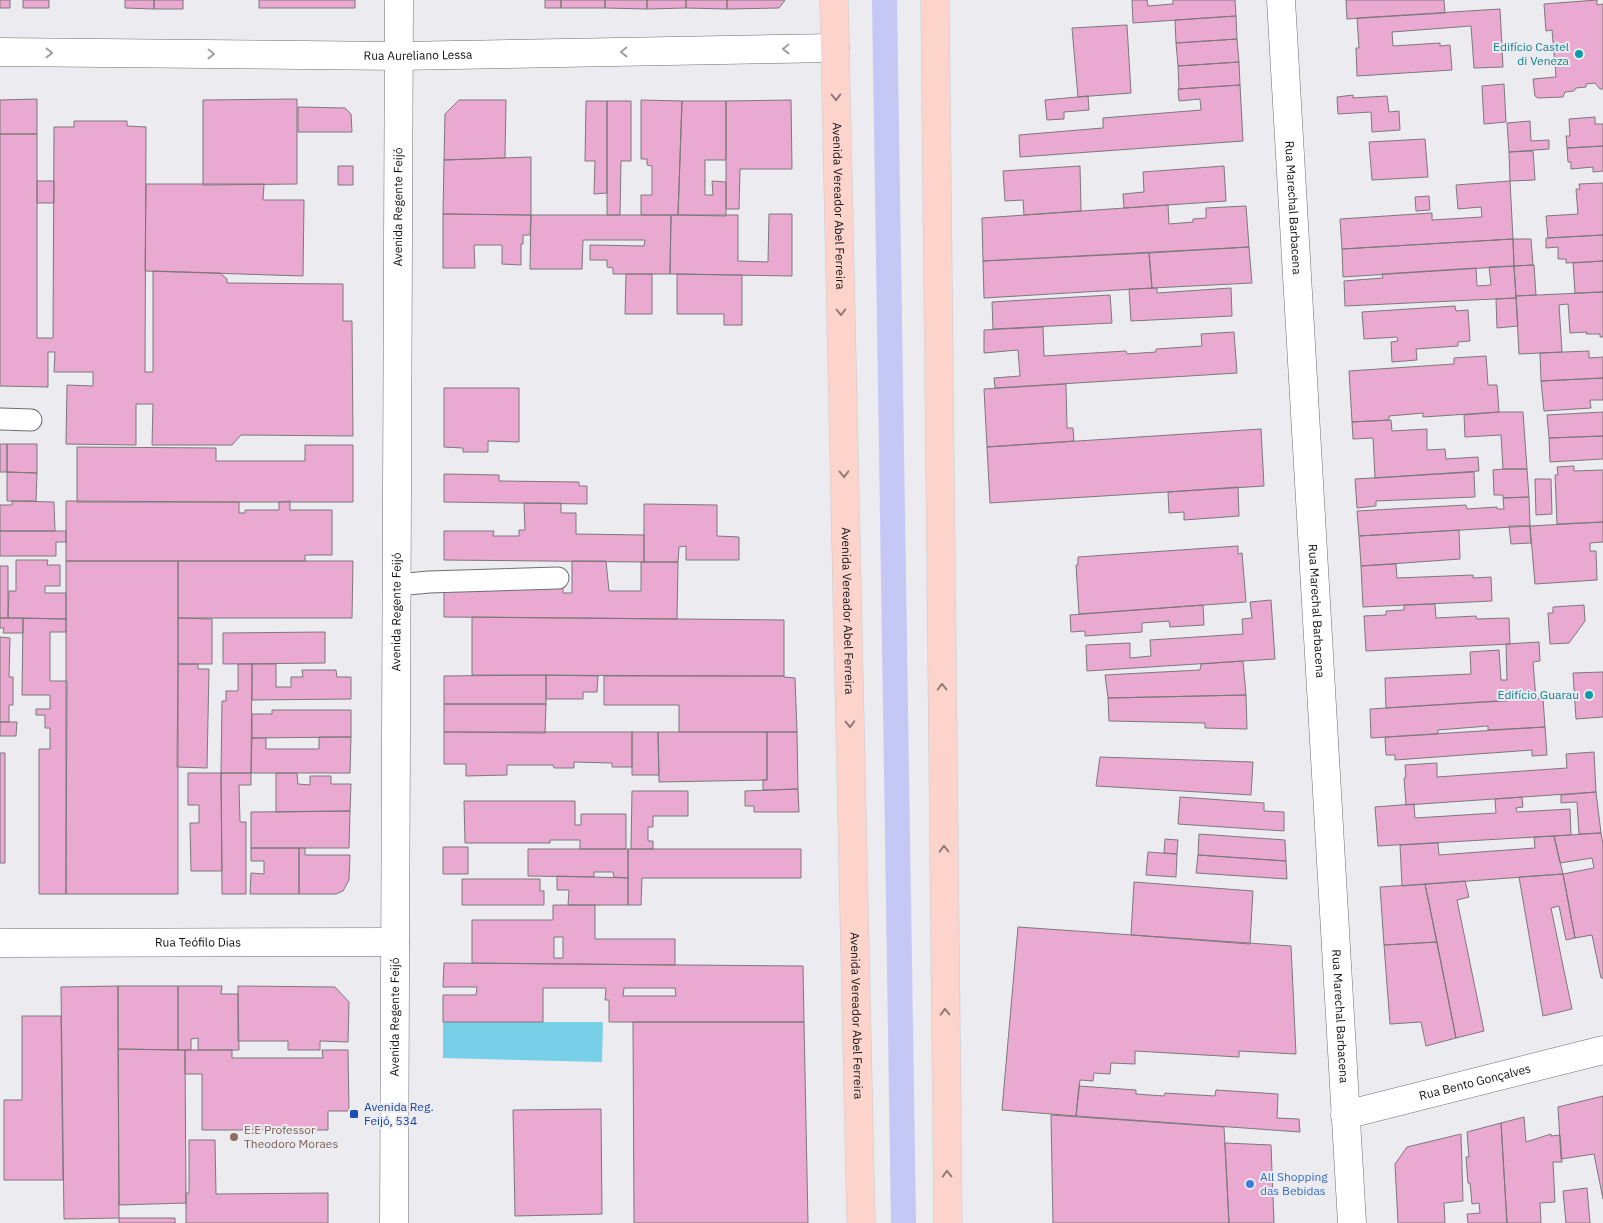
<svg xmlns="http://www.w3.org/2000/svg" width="1603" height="1223" font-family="'IBM Plex Sans',sans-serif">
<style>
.green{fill:#c5c7f5}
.water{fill:#78d0e8}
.building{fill:#eaa9d0;stroke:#7d787b;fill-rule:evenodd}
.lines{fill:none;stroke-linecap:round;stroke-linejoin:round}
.service-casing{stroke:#6e6f73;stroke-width:23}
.minor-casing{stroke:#6e6f73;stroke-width:29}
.tertiary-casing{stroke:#6e6f73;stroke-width:29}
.secondary-casing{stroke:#6e6f73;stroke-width:29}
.primary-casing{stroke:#cacacb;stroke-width:29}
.service{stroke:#fff;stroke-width:21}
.minor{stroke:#fff;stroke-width:28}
.tertiary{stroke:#fff;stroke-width:28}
.secondary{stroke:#fff;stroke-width:28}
.primary{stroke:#fcd4cc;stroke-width:28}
.oneway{stroke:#9f9fa0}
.oneway2{stroke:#927c78}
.culture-dot{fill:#0f9aa8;stroke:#ebebf0;stroke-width:2}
.transit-dot{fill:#1a4fb4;stroke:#ebebf0;stroke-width:2}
.education-dot{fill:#8d6e63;stroke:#ebebf0;stroke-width:2}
.shop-dot{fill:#3f7fe0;stroke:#ebebf0;stroke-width:2}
.labels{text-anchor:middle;stroke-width:4;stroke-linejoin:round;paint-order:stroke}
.culture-label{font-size:12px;fill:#0d838f;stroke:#ebebf0;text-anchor:end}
.street-label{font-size:12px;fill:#101012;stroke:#ebebf0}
.transit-label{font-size:12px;fill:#164399;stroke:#ebebf0;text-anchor:start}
.education-label{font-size:12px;fill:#785e54;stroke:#ebebf0;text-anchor:start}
.shop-label{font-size:12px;fill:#366cbe;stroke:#ebebf0;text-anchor:start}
</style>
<rect width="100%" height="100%" fill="#ebebf0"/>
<path class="green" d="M872,0h25l19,1223h-25z"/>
<path class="water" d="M443,1022h160l-1,40 -159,-4z"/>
<path class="building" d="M0,0h10v8h-10z
M23,0h26v8h-26z
M125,0h29v9l-29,-1z
M154,0h29v9h-29z
M259,0h96v8h-96z
M545,0h16v8h-16z
M561,0h44v8h-44z
M605,0h42v9l-42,-1z
M647,0h39v8l-39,1z
M686,0h41v9l-41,-1z
M727,0h58l-6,8 -52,1z
M1132,0h15l1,6 25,-2v-4h62l1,16 -103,7z
M1346,0h98l1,13 -98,6z
M1597,0v5l6,-1v85h-3l-5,-6 -9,1v3l-10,1 -2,3 -9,1 -2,5 -25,1 -3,-2 -2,-17 23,-2 -4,-47 -6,1 -2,-27z
M1500,9l3,58 -29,1 -3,-42 -79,6 1,14 47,-3v3l10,-1 2,25 -95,6 -1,-28h3l-2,-30z
M1236,16l1,23 -61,4 -1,-23z
M1127,25l4,68 -53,4 -6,-69z
M1237,39l2,23 -61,4 -2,-23z
M1239,62l1,23 -61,4 -1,-23z
M1504,84l2,38 -22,2 -2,-38z
M1240,85l3,56 -223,16 -1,-22 84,-7v-10l98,-8 -1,-11 -21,2 -1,-12z
M1353,95v3l34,-2 2,16 10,-1 1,19 -28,2 -1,-20 -33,2 -1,-17z
M1088,96l1,14 -25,2v7l-17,1 -2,-20z
M37,99v35h-37v-34z
M297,99v85l-94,1v-85z
M459,100h47l-1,58 -61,2 1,-46z
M641,100l41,1 -4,114h-37v-20h11v-29l-5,-1v-6h-6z
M791,100l1,69h-52l-1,40h-13v-108z
M586,101h21v92l-13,1 1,-33h-10z
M607,101h24v60h-10l-1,54h-13z
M682,101h44v59h-21v35h8l-1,-14 14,1v34l-48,-1z
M298,107l47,1 6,6 1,18h-54z
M1595,117v7h8v22l-36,2 -1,-12h4l-1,-17z
M74,121h53v5l19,1 -1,245h8v-101l67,2 7,6v4l116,1v37h9l1,115 -112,-1 -9,10h-80l1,-41h-17v41l-70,-1 1,-59 26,1v-14h-39l1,-20h-7v35l-48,-1v-252h37v204h16l1,-211h20z
M1530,121l1,20 18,-1v9l-40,3 -2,-29z
M1425,139l3,38 -56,3 -3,-38z
M1603,146v25l-10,1v-5l-22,2v-7h-3l-1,-14z
M1533,151l2,29 -25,1 -1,-29z
M531,157v58l-88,-1 1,-54z
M338,166h15v19h-15z
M1080,166l1,45 -57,4 -1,-15 -18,1 -2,-30z
M1224,166l2,35 -102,7 -1,-14 21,-2 -1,-20z
M37,181h17v22h-17z
M1510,181l3,58 -171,10 -2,-30 92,-6v7l50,-3 -1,-10 -23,2 -2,-24z
M1603,183v52l-55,3 -2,-22 32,-2 -2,-25h4l-1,-5z
M146,184h118l-1,16h41l-1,76 -158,-5z
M1429,196l1,14 -14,1 -1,-14z
M1168,205l1,19 24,-2v-3l13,-1v-10l40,-2 3,41 -266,14 -1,-43z
M443,214l88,1 -1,20h-7v9h-2v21l-19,-1v-19h-28l1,23h-32z
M769,214h23v62l-122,-2 1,-59h67v46l30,1z
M531,215h140l-1,59h-57v-6l-6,-1v-7h-17v-15l54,1 1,-6h-62l-1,29h-52z
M1603,235v26l-37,2v-4h-8v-12l-12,1v-10z
M1513,239l1,27 -171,11 -1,-28z
M1513,239h18l2,26 -19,1z
M1249,247l3,36 -100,5 -3,-35z
M1149,253l3,35 -168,10 -1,-37z
M1603,261v31l-28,1 -2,-30z
M1534,265l2,30 -20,1 -2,-30z
M1514,266l2,32 -171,8 -1,-25 39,-3 -1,-4 94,-6 1,18 14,-1 -2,-18z
M626,274h26v40h-27z
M677,274l65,1v50h-18v-11h-47z
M1157,288v5l74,-5 1,28 -101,5 -2,-32z
M1603,292v45h-3v-3h-14l1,-2 -17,1 -2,-29 -9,1 3,47 -43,2 -3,-58z
M1110,295l2,28 -119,6 -1,-27z
M1516,298l2,28 -21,2 -1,-29z
M1455,306l1,5 12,-1 2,31 -12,1v4l-42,3 1,11 -25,2 -1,-20 7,-1 -1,-4 -33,2 -2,-27z
M1043,327l1,29 82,-5 1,3 29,-2v-3l46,-3 -1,-12 33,-2 3,41 -242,15 -1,-10 26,-2 -2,-26 -34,3v-23z
M1589,351v7l14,-1v21l-62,3 -1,-28z
M1486,356l2,29h9l2,27 -76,5v-4l-34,3v4l-37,2 -3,-51 105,-7v-6z
M1603,378v22h-13l1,8 -47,3 -3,-30z
M1066,384l1,44h6l1,13 -87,6 -3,-58z
M444,388h75v54l-31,-1v11h-25v-4l-19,-1z
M1499,412h24l4,57h-24l-2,-34 -36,2 -1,-22z
M1603,412v24l-54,2 -2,-23z
M1391,420l1,11 35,-2v21l18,-1 1,10 32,-2 1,14 -104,7 -2,-40 -20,1 -1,-17z
M1261,429l3,57 -274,17 -3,-56z
M1603,436v23l-53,3 -1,-24z
M0,444h7v28h-7z
M7,444h30v29l-30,-1z
M305,445h48v57h-276v-55l139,1v13h89z
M1574,466v5l29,-1v52l-46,2 -2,-49h3l-1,-8z
M1503,469h24l2,28 -26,1v-3h-9l-1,-25z
M7,472l30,1 -1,28h-29z
M1474,472l1,25 -99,4v5l-19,2 -2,-29z
M444,474l55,1v6l80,1v4h8v18l-143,-2z
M1535,479h16l1,35 -16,1z
M1238,487l1,29 -55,4v-8l-15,1 -1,-21z
M1529,497l1,29 -171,10 -2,-25 109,-6 1,4 30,-2v2h7l-1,-11z
M12,501l42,1 1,29h-55v-26h12z
M66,501l173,1v11h6v-3h34v-8l11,-1v9h42v45h-27v6h-239z
M524,503h37v10h15v21l68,1v27l-200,-2v-29h50l-1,5h26v-6h6z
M644,504l73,1v31l22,1v23h-53v-14l-7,1 -1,15h-34z
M1603,522v20l-13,1v8h6l1,29 -62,4 -5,-58z
M1509,526h21l1,17 -20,1z
M1459,530l1,29 -99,7 -2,-30z
M0,531h66v11h-10v14h-56z
M1238,546v8l4,-1 4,49 -167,12 -3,-49h2v-8z
M16,560h32l-1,5h13v21h-15v7h21v26l-58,-1 1,-27h7z
M66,561h112v333h-112z
M178,561h175l-1,57h-174z
M572,561h34l3,30h32v-29h37l-1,57 -233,-2v-32h119v8h9z
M1396,564l1,14 76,-3v3l18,-1 1,24 -129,6 -2,-41z
M0,566h8v52h-8z
M1271,600l4,59 -188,12 -1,-26 44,-2v15l21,-2 -1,-16 93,-6 -1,-15 10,-1 -2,-16z
M1435,604l1,14 40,-2 1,3 32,-1 1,26 -144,7 -2,-35 22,-1v-4l18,-1v-5z
M1203,605l1,20 -34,2 -1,-6 -27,2v9l-57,4v-5l-14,1 -1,-17z
M1584,605l1,16 -16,22 -19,1 -2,-31h5v-6z
M472,617l312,3v56l-312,-1z
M0,618h23v15h-20l1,-5h-4z
M23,618l43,1v13h-16v49h17l-1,213h-27v-145h11v-21h-5v-13h-9v-6h14v-14h-28z
M178,618l34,1v45h-34z
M325,632v31l-102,1v-31z
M0,637l10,1 -1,39h4v28h-4v17h-9z
M1539,642l1,19 -7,1 3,37 -150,9 -1,-30 86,-4 -1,-22 29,-2 2,30h6l-1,-36z
M1243,661l3,34 -138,3 -3,-23 95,-5 1,-6z
M178,664h20v5h11l-2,99 -30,-1z
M238,664h14l-1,109h-30l1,-72h4v-10h12z
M252,664h24v23h15v-10h12l-1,-7h34l1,7h14v22l-99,1z
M1603,672v45l-27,2 -3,-46z
M546,675v29h-102v-28z
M546,675l52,1 -1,16h-14v7h-37z
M604,676h180v1l11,1 2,54h-118v-27h-75z
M1246,695l1,34 -42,-1v-5l-96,-2 -1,-23z
M1543,698l2,29 -57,3v-4l-50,4v4l-67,4 -1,-29z
M444,704h102l-1,29 -101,-1z
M272,710h79v27l-99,1v-24h20z
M0,722h17l-1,14h-16z
M1545,727l2,28 -15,1v-6l-137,10v-5h-9l-1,-18z
M444,732h188v35h-20v-4l-38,-1v6h-20l-1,-3h-46v10l-41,1v-12h-22z
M632,732h26l1,43h-27z
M658,732h109v48l-108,2z
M767,732h30l1,57 -35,1v-10h4z
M319,737h32l-1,36h-99l1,-35h14v11h53z
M1594,752l2,40 -190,13 -2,-27 2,-1 -1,-12 32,-2v14l130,-9 -1,-14z
M0,753h5v110h-5z
M1100,757l153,5 -2,33 -155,-9z
M188,773h33l1,98h-31l-1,-48h9v-18h-11z
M221,773h30v12h-12l1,37h6v72h-24z
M276,773h21l1,11 12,1v-9h21v8h20l-1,27 -74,1z
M798,789l1,23h-45v-6h-9v-15z
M632,791h56v25h-35v11h-5v14h5v8h-22z
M1596,792l5,41 -22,1 -2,-32 -16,1v-8z
M1180,797l84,6v8l20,1v19l-106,-7z
M1522,797l1,10 -7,1 1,4 53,-3 1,26 -193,11 -3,-39 39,-3 1,14 81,-5 -1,-14z
M464,801h111v24h6v-11h45v35h-46v-9h-30v3h-85z
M350,811l-1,37h-98v-36z
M1601,833l2,11v134h-2l-9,-43 -17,3 -12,-64 31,-6 -2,-10 -32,5 -6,-27z
M1199,834l86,6 1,21 -88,-6z
M1554,836l9,38 -161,12 -2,-41 38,-2 1,12 96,-7 -1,-11z
M1165,839l13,1 -1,14 -13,-1z
M443,847h25v27h-25z
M251,848h48v46h-49l1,-21 13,1v-13h-13z
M299,848h6v7h45l-1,25 -6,11 -7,3h-37z
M528,849h100v29l-14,-1 -1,-5h-19v5l-66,-1z
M628,849h173v29h-159l-1,27h-13z
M1148,852l29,2 -1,23 -30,-2z
M1198,855l88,6 1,18 -91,-6z
M1563,874l12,64 -9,2 -7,-34 -8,2 21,101 -29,7 -24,-139z
M557,876l71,2v27h-60l1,-15h-12z
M462,879h78v12h4v14h-82z
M1465,881l4,16 -12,3 27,131 -28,7 -31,-154z
M1134,882l119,9 -3,53 -119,-9z
M1425,884l12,58 -53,3 -4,-58z
M553,905h42v34h80v26l-203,-2v-43h81zM554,937h9v21h-9z
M1018,927l273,19 5,108 -57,-3v6l-104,-6v13l-24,-1 -1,11 -16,-1 -1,8 -13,-1 -4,36 -74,-6z
M1437,942l19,96 -30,8 -5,-24 -31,2 -6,-79z
M444,963l359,3 1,56h-195v-22h-4l1,-12h-63v34h-100v-27h33l1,-8h-34zM624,988h51l1,8h-53z
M118,986l1,232 -55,1 -3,-232z
M118,986h60v64l-60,-1z
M178,986h44l-1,8h17l1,56h-41v-12l-7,1v11h-13z
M238,986l97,1 14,15 -1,40 -28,-1v9h-32v-9h-50z
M22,1016h39l2,164h-59v-80h18z
M633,1022h171l4,201h-174z
M118,1049l67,1 1,153 -67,2z
M185,1050h47v8h91l-1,-8h26l1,61h-21v19h-126v-56h-17z
M1079,1086l57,4v4l28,2 1,-3 50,3 1,-6 62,4 -1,24 22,1 1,13 -224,-16z
M1603,1096v103l-9,-45 -33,5 -3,-52z
M601,1109l1,105 -87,2 -2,-106z
M1051,1115l173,12 5,96h-176z
M1524,1117l2,25 25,-8v2l9,-1 2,27h-9l2,40 -15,1 1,20h-34l-6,-100z
M1501,1123l6,100h-39l-1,-9 13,-1 -1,-10 -7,1 -2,-21h-2l-2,-26h3l-2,-25z
M1461,1134l2,67 -19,2 1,20h-47l-3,-59 12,-17z
M189,1140h26l1,54 112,-1v30h-142v-30h3z
M1225,1143l46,2 3,78h-45z
M1587,1188l3,35h-24l-3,-32z
M119,1218h56v5h-56z"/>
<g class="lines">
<g class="service-casing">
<path id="service" d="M0,419l31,1
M397,585l32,-3 129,-4"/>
</g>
<g class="minor-casing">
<g id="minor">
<path id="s1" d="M0,52l399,4 436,-8"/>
<path id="s2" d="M0,943l395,-1"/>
<path id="s3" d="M1345,1115l258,-65"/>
</g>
</g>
<g class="tertiary-casing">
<g id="tertiary">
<path id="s4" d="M1281,0l71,1223"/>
</g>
</g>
<g class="secondary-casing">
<g id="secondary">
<path id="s5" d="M394,1223l5,-1223"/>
</g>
</g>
<g class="primary-casing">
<g id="primary">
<path id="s6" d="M834,0l27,1223"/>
<path d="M935,0l13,1223"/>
</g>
</g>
<use href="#service" class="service"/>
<use href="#minor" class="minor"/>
<use href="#tertiary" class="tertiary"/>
<use href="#secondary" class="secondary"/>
<use href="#primary" class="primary"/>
</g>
<defs><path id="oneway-chevron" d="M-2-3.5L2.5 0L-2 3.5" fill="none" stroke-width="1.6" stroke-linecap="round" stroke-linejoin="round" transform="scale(1.25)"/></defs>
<g class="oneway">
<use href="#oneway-chevron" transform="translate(786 49) rotate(179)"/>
<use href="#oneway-chevron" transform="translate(624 52) rotate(179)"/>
<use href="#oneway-chevron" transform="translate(49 53) rotate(1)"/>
<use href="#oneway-chevron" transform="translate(211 54) rotate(1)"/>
</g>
<g class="oneway2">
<use href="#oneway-chevron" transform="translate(836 97) rotate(89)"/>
<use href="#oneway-chevron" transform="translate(841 312) rotate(89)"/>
<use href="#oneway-chevron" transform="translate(844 474) rotate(89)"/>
<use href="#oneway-chevron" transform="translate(942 687) rotate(-91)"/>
<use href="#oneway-chevron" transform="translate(850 724) rotate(89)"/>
<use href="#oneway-chevron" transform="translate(944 849) rotate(-91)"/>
<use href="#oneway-chevron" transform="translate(945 1012) rotate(-91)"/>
<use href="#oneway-chevron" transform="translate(947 1174) rotate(-91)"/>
</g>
<g class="culture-dot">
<circle cx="1579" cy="54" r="5"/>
<circle cx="1589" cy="695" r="5"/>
</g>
<rect class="transit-dot" x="349" y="1109" width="10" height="10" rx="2.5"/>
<circle class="education-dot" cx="234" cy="1137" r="5"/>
<circle class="shop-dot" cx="1250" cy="1184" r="5"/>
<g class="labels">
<g class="culture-label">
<text x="1569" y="51">Edifício Castel<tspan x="1569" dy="14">di Veneza</tspan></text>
<text x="1579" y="699">Edifício Guarau</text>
</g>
<g class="street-label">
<text dy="4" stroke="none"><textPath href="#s1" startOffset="418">Rua Aureliano Lessa</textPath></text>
<text dy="4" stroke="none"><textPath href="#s5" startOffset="1016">Avenida Regente Feijó</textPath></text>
<text dy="4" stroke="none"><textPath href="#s6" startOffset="206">Avenida Vereador Abel Ferreira</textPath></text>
<text dy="4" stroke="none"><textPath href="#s4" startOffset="208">Rua Marechal Barbacena</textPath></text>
<text dy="4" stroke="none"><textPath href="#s4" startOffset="612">Rua Marechal Barbacena</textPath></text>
<text dy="4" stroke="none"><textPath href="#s5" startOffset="611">Avenida Regente Feijó</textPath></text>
<text dy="4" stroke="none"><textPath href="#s6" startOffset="611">Avenida Vereador Abel Ferreira</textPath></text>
<text dy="4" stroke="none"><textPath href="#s2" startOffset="198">Rua Teófilo Dias</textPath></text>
<text dy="4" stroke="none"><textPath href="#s5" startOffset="206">Avenida Regente Feijó</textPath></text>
<text dy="4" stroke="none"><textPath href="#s6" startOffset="1016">Avenida Vereador Abel Ferreira</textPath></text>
<text dy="4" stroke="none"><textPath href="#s4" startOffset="1018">Rua Marechal Barbacena</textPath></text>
<text dy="4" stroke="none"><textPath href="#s3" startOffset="134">Rua Bento Gonçalves</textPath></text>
</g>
<g class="transit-label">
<text x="364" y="1111">Avenida Reg.<tspan x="364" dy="14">Feijó, 534</tspan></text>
</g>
<g class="education-label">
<text x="244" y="1134">E.E Professor<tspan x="244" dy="14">Theodoro Moraes</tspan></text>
</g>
<g class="shop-label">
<text x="1260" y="1181">All Shopping<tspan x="1260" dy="14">das Bebidas</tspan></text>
</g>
</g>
</svg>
